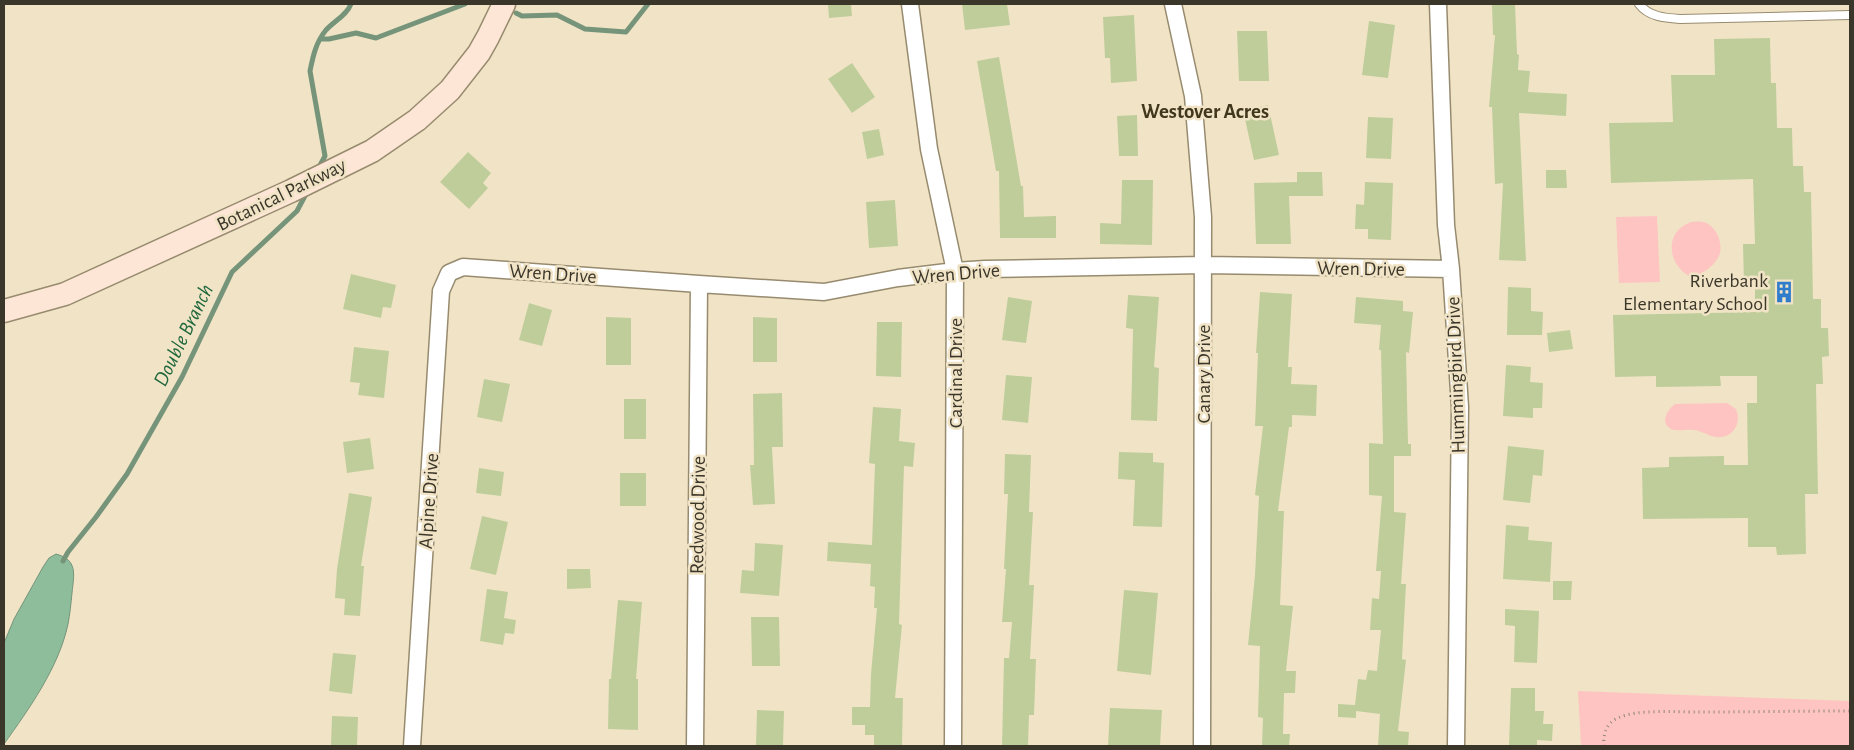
<svg xmlns="http://www.w3.org/2000/svg" width="1854" height="750" font-family="'Alegreya Sans',sans-serif">
<style>
.green{fill:#fec4c2}
.water{fill:#8ebd9c;stroke:#75947a}
.lines{fill:none;stroke-linecap:round;stroke-linejoin:round}
.stream{stroke:#75947a;stroke-width:5}
.building{fill:#bfcd9b}
.lane-casing{stroke:#978b6f;stroke-width:10}
.street-casing{stroke:#978b6f;stroke-width:19}
.secondary-casing{stroke:#978b6f;stroke-width:25}
.path{stroke:#908773;stroke-width:3;stroke-dasharray:1 4;stroke-linecap:butt}
.lane{stroke:#fff;stroke-width:8}
.street{stroke:#fff;stroke-width:16}
.secondary{stroke:#fde6d5;stroke-width:22}
.labels{text-anchor:middle;stroke-width:5;stroke-linejoin:round;paint-order:stroke}
.street-label{font-size:20px;fill:#3b362a;stroke:#f1e4c6}
.poi-label{font-size:20px;fill:#3b362a;stroke:#f1e4c6;text-anchor:end}
.neighbourhood-label{font-size:21px;font-weight:bold;fill:#41371d;stroke:#f1e4c6}
.water-label{font-size:21px;font-style:italic;fill:#1f673c;stroke:#f1e4c6}
</style>
<rect width="100%" height="100%" fill="#f1e4c6"/>
<path class="green" d="M1657,216l3,66 -41,1 -3,-66z
M1691,222c3,0 8,-1 12,0 14,3 22,24 15,36 -6,10 -16,15 -25,20 -25,-10 -31,-46 -2,-56z
M1727,403l9,6c6,14 -3,30 -20,28 -7,-1 -14,-6 -22,-7 -6,-1 -17,2 -23,-1 -12,-6 -3,-20 4,-25z
M1578,691l272,10v45h-269z"/>
<path class="water" d="M56,554c22,6 18,20 16,39 -1,10 -2,21 -4,31 -9,43 -39,85 -64,120v-101l10,-24 29,-52 6,-9z"/>
<g class="lines">
<path class="stream" d="M516,13l6,3 35,-1 28,14 41,3 22,-28
M320,39h9l27,-6 20,5 89,-34
M318,169l7,-13 -15,-85c3,-15 6,-29 16,-41 8,-9 21,-15 25,-26
M63,561l5,-9 28,-35 31,-43 55,-97 50,-105 65,-61 10,-19"/>
</g>
<path class="building" d="M828,4h23l1,12 -23,2z
M962,4h45l3,21 -45,5z
M1492,4h23l2,50 2,1 -1,15 12,1 -2,21 39,2 -1,22 -47,-3 7,148 -27,-1 4,-77 -8,1 -3,-77h-3l6,-72h-2z
M1134,15l3,66 -26,2 -1,-25h-5l-2,-41z
M1369,21l26,4 -7,53 -26,-3z
M1237,31h30l2,50h-30z
M1770,38l1,45h5l1,45h15l1,38h10l1,26h7l2,107h8v29h7l1,28 -7,1 1,27h-7l2,110h-13l1,60 -29,1 -1,-8h-28v-29l-105,1 -1,-51 27,-1v-10l55,-1v9h24l-1,-62h10v-27h-37l1,10 -65,1v-11l-41,1 -2,-62 142,-3v-27h-11l-1,-41h12l-2,-65 -142,4 -2,-60 64,-1 -2,-47h44l-1,-36z
M999,57l22,129h2l1,31 32,-1v22h-56l-1,-67h-3l-19,-110z
M852,63l23,34 -23,16 -24,-34z
M1268,105l11,50 -25,5 -11,-50z
M1137,115l1,41h-19l-2,-40z
M1368,117l25,1 -2,41 -25,-1z
M879,129l5,26 -17,4 -5,-27z
M468,152l23,21 -8,10 5,5 -19,21 -29,-27z
M1546,170h20l1,18h-21z
M1297,172h25l1,24h-34l2,48h-35l-2,-61 43,-1z
M1122,180h31l-1,65 -52,-1v-21l21,1z
M1365,182l28,1 -2,57 -23,-1v-10h-13l1,-25 8,1z
M895,200l3,46 -29,2 -3,-46z
M351,274l45,11 -5,23 -8,-1 -2,11 -38,-9z
M1508,287l23,1v23l12,1 -1,23h-35z
M1260,292l32,2 -4,73h4l-1,17 26,1 -1,31 -24,-1v12h-3l-11,84h6l-4,94 13,1 -7,65h10l-1,22h-11l-1,41h7l-1,12h-27l1,-28 -5,-1 2,-71 -12,-1 7,-70 4,-79 -4,-1 8,-69h-8l3,-73h-2z
M1128,295l31,2 -5,70 5,1 -2,53 -26,-1 2,-91 -7,-1z
M1008,297l24,4 -6,42 -24,-3z
M1356,297l47,4v10l10,1 -4,41 -3,-1 2,92h3v12h-17v56l12,1 -5,71h5l-4,75 4,1 -8,71 11,1 -1,14h-30l2,-32 -24,-3v7l-18,-1v-13l17,1 3,-26 8,1 2,-10 9,1 4,-41h-11l2,-32 7,1 2,-28h-5l6,-75 -13,-1v-52l14,1 -2,-94h-2l2,-25 -27,-2z
M529,303l23,7 -10,36 -23,-6z
M606,317l25,1v47h-25z
M753,317l24,1v44h-24z
M877,322h25l-1,55 -25,-1z
M1570,330l3,19 -24,3 -2,-19z
M354,347l35,4 -5,47 -26,-3 2,-12 -10,-1z
M1506,365l25,2 -1,15 13,1 -1,25h-9v10l-30,-2z
M1006,375l26,2 -4,46 -26,-3z
M484,379l26,5 -8,38 -25,-5z
M782,393l1,54h-11l3,57 -22,1 -3,-40h4l-1,-71z
M624,399h22v40h-22z
M873,407l28,2 -2,32 16,2 -2,24 -9,-1 -5,158 3,1 -7,73h8l-1,48h-28v-11h-9v-10h-13v-18h18l1,-33 6,-66h-3l1,-21 -5,-1 1,-22 -44,-3 1,-19 44,3 3,-81 -6,-1z
M370,438l4,31 -27,4 -4,-31z
M1508,446l36,4 -2,26 -9,-1 -3,28 -27,-3z
M1119,452l34,1v9l11,1 -2,64 -29,-1 2,-46 -17,-1z
M1005,454l26,1 -2,57h4l-4,73h5l-4,74h6l-2,56h-5l-1,31h-26l2,-88h5l3,-36h-10l4,-53h-2l4,-75h-4z
M479,468l25,4 -3,24 -25,-3z
M620,473h26v33h-26z
M349,493l23,4 -11,69h3l-4,50 -16,-1 1,-16 -10,-1 2,-29z
M482,516l26,6 -12,53 -26,-6z
M1506,525l23,2 -1,13 24,2 -2,40 -47,-3z
M755,543l28,2 -4,51 -39,-3 2,-23 12,1z
M567,569h23l1,19 -24,1z
M1553,581h19l-1,19h-18z
M487,589l21,3 -4,26 12,2 -2,14 -9,-1 -2,12 -23,-4z
M1124,590l34,3 -7,82 -34,-4z
M618,600l24,2 -6,77h2v51l-30,-1 1,-50h2z
M1505,609l34,2 -2,52 -23,-1 1,-36 -10,-1z
M751,617h28l1,49h-28z
M333,653l23,2 -4,39 -23,-3z
M1511,688h24v23h9l-1,13h10l-1,17 -15,-1v6h-28z
M1110,708l52,2 -2,36h-52z
M757,710l27,1 -1,35h-27z
M332,716l26,1 -1,29h-26z"/>
<g class="lines">
<g class="lane-casing">
<path id="lane" d="M1639,4c10,13 26,14 41,15l170,-4"/>
</g>
<g class="street-casing">
<path id="street" d="M910,4l19,145 26,122 -2,475
M1173,4l20,92 10,121 -1,529
M1438,4l8,221 5,44 9,138 -4,339
M412,746l29,-455 8,-18 14,-6 236,17 125,8 74,-14 57,-7 30,-2 218,-4 248,4
M695,746l4,-462"/>
</g>
<g class="secondary-casing">
<path id="secondary" d="M4,311l61,-17 226,-103 81,-40 45,-31 33,-30 29,-37 9,-16 16,-33"/>
</g>
<path class="path" d="M1604,746c-1,-12 2,-23 14,-28 18,-9 58,-6 79,-6 51,0 102,-1 153,-1"/>
<use href="#lane" class="lane"/>
<use href="#street" class="street"/>
<use href="#secondary" class="secondary"/>
</g>
<defs>
<g id="building-bare" transform="scale(1.725)"><path d="M-4-6H4V6H1V3H-1V6H-4ZM-2.5-4.3h1.7v1.8h-1.7ZM.8-4.3h1.7v1.8H.8ZM-2.5-1h1.7V.8h-1.7ZM.8-1h1.7V.8H.8Z" fill="#2f7ccc" stroke="#f1e4c6" stroke-width="2.5" paint-order="stroke"/></g>
</defs>
<g fill-rule="evenodd">
<use href="#building-bare" x="1784" y="292"/>
</g>
<g class="labels">
<g class="street-label">
<text transform="translate(281 194) rotate(-26)" y="7">Botanical Parkway</text>
<text transform="translate(1361 268) rotate(1)" y="7">Wren Drive</text>
<text transform="translate(553 273) rotate(4)" y="7">Wren Drive</text>
<text transform="translate(956 273) rotate(-5)" y="7">Wren Drive</text>
<text transform="translate(955 373) rotate(-90)" y="7">Cardinal Drive</text>
<text transform="translate(1203 374) rotate(-90)" y="7">Canary Drive</text>
<text transform="translate(1455 375) rotate(-92)" y="7">Hummingbird Drive</text>
<text transform="translate(428 501) rotate(-86)" y="7">Alpine Drive</text>
<text transform="translate(697 515) rotate(-89)" y="7">Redwood Drive</text>
</g>
<g class="poi-label">
<text x="1768" y="287">Riverbank<tspan x="1768" dy="23">Elementary School</tspan></text>
</g>
<g class="neighbourhood-label">
<text x="1205" y="118">Westover Acres</text>
</g>
<g class="water-label">
<text transform="translate(183 335) rotate(-64)" y="7">Double Branch</text>
</g>
</g>
<rect width="1854" height="750" fill="none" stroke="#3b362a" stroke-width="10"/>
</svg>
